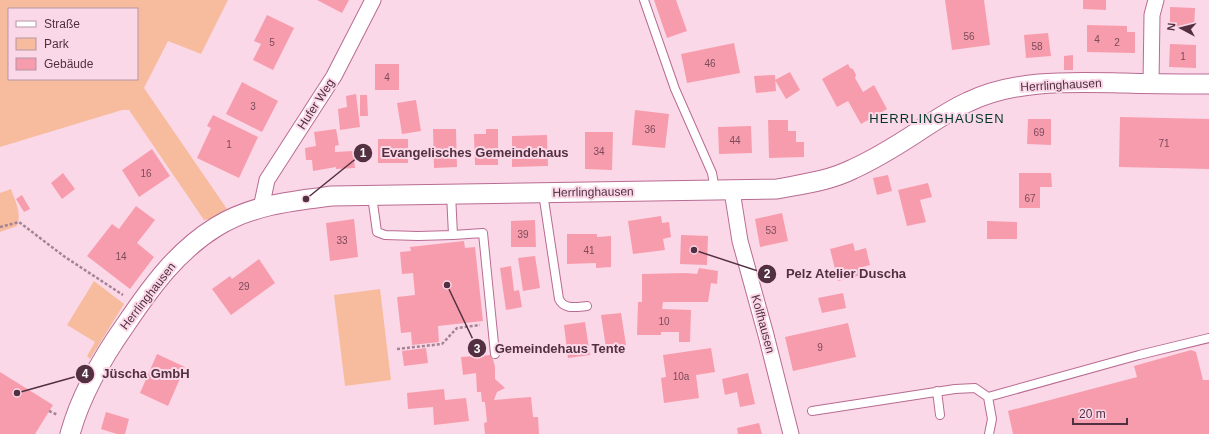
<svg xmlns="http://www.w3.org/2000/svg" width="1209" height="434" font-family="Arial,sans-serif">
<style>
.green{fill:#f7bc9e;fill-rule:evenodd}
.building{fill:#f79cac}
.lines{fill:none;stroke-linecap:round;stroke-linejoin:round}
.service-casing{stroke:#b86b92;stroke-width:10}
.minor-casing{stroke:#b86b92;stroke-width:17}
.tertiary-casing{stroke:#b86b92;stroke-width:21}
.path{stroke:#a58393;stroke-width:2.5;stroke-dasharray:3 2;stroke-linecap:butt}
.service{stroke:#fff;stroke-width:8}
.minor{stroke:#fff;stroke-width:15}
.tertiary{stroke:#fff;stroke-width:19}
.labels{text-anchor:middle;stroke-width:4;stroke-linejoin:round;paint-order:stroke}
.number-label{font-size:10px;fill:#7b4b5c}
.street-label{font-size:12px;fill:#523041;stroke:#fbd8e8}
.neighbourhood-label{font-size:13px;letter-spacing:1px;fill:#003526;stroke:#fbd8e8}
.leader{fill:none;stroke:#523041;stroke-width:1.5}
.callout-dot{fill:#523041;stroke:#fbd8e8;stroke-width:1.5}
.mark-label{font-size:12px;text-anchor:middle;font-weight:bold;fill:#fff}
.callout-label{font-size:13px;text-anchor:middle;font-weight:bold;fill:#523041;stroke:#fbd8e8;stroke-width:4;stroke-linejoin:round;paint-order:stroke}
</style>
<rect width="100%" height="100%" fill="#fbd8e8"/>
<path class="green" d="M0,0h228l-27,54 -33,-13 -24,47 83,121 -17,10 -6,1 -75,-110h-7l-122,37zM9,9h128v70h-128z
M11,189c4,12 11,24 6,37l-17,6v-39z
M94,281l30,23 -34,55 -3,-3 8,-14 -28,-17z
M380,289l11,91 -46,6 -11,-91z"/>
<path class="building" d="M317,0h32l-7,13z
M654,0h22l11,31 -20,7z
M945,0h39l6,45 -38,5z
M1083,0h23v10l-23,-1z
M1170,7l25,1 -1,20h-24z
M267,15l27,13 -21,42 -20,-10 8,-16 -7,-3z
M1087,25l40,1v6h8v21l-48,-1z
M1048,33l3,23 -25,2 -2,-23z
M734,43l6,30 -53,10 -6,-29z
M1170,44l26,1v23l-27,-1z
M1073,55v15h-9v-14z
M375,64h24v26h-24z
M848,64l2,4 3,1 3,6 -1,3 8,14 11,-7 13,24 -26,15 -13,-23 -11,6 -15,-28z
M790,72l10,18 -14,9 -11,-19z
M775,75l1,16 -20,2 -2,-17z
M242,82l36,19 -16,31 -36,-18z
M356,94l4,33 -20,3 -2,-21 9,-2 -1,-11z
M360,95h7l1,21h-8z
M416,100l5,31 -19,3 -5,-31z
M635,110l34,4 -4,34 -33,-3z
M213,115l45,22 -19,41 -42,-20 14,-30 -4,-2z
M1120,117l89,2v50l-90,-2z
M1028,119h23v26l-24,-1z
M768,120h20v11h8v11h8v15l-35,1z
M751,126l1,27 -33,1 -1,-27z
M336,129l3,16 -4,1v6l18,-1 2,17 -19,1v-2l-23,4 -1,-11h-6l-1,-12 11,-2 -2,-14z
M433,129h23l1,38 -23,1z
M486,129h12v36h-23l-1,-31h12z
M585,132h28l-1,38 -27,-1z
M547,135l1,31 -36,1v-31z
M378,139h30v24h-30z
M152,149l18,27 -31,21 -17,-27z
M63,173l12,16 -13,10 -11,-16z
M1019,173h32l1,14h-12v21h-21z
M888,175l4,16 -15,4 -4,-17z
M928,183l4,14 -12,3 6,22 -19,4 -9,-36z
M22,195l8,14 -6,3 -8,-13z
M136,206l19,14 -18,23 17,14 -24,32 -43,-33 25,-32 7,5z
M782,213l6,28 -28,6 -5,-28z
M661,216l1,7 7,-1 2,15 -8,2 2,11 -32,4 -5,-33z
M354,219l4,38 -28,4 -4,-38z
M535,220l1,27h-25v-26z
M987,221l30,1v17h-30z
M567,234h30v3l14,-1v31l-15,1v-5l-29,1z
M681,235l27,1 -1,29 -27,-1z
M464,241l1,7 10,-1 8,74 -45,5 1,16 -27,3 -1,-13 -10,1 -4,-36 18,-2 -2,-22 -11,1 -2,-22 11,-1 -1,-4z
M853,243l2,8 11,-3 4,17 -11,3 2,7 -23,6 -8,-32z
M535,256l5,32 -17,3 -5,-33z
M259,259l16,24 -44,32 -19,-26 18,-13 2,3z
M511,266l3,25 5,-1 3,17 -16,3 -6,-42z
M699,268l19,3 -1,13 -6,-1 -3,19h-45l-1,7 29,1 -1,32h-11v-10h-18v3h-24l1,-33h4v-28l44,-1 11,1z
M843,293l3,15 -24,5 -4,-15z
M621,313l5,32 -20,3 -5,-33z
M585,322l5,33 -22,3 -4,-33z
M848,323l8,34 -63,14 -8,-34z
M426,348l2,15 -24,3 -2,-15z
M711,348l4,24 -19,3 3,23 -35,5 -3,-25 5,-1 -3,-22z
M1191,350l5,2 7,28h6v54h-196l-5,-23 129,-34 -3,-11z
M157,354l28,13 -17,39 -28,-13z
M492,355l3,12v12l10,9 -8,4 -3,8 37,-3 2,20h5l1,17h-54l-1,-11 3,-1 -2,-20h-3l-1,-10h-4l-1,-19 -13,2 -2,-18z
M0,372l53,33 -18,29h-35z
M748,373l7,31 -15,3 -3,-15 -12,3 -3,-16z
M444,389l1,11 21,-2 3,23 -35,4 -1,-18 -25,2 -1,-16z
M106,412l23,7 -4,15h-8l-16,-5z
M759,423l3,11h-24l-1,-6z"/>
<g class="lines">
<g class="service-casing">
<path id="service" d="M644,0l31,89 37,84 3,17
M543,193l16,106c5,11 17,8 28,7
M372,196l5,36 8,3 33,1 35,-1 -2,-41
M453,235l30,-2 12,121
M937,391l3,24
M988,397l4,22 -3,15
M812,411l143,-22 20,-1 13,9 151,-42 70,-17"/>
</g>
<g class="minor-casing">
<path id="minor" d="M1151,83l1,-68 4,-15
M732,191l8,50 26,94 25,99
M261,208l6,-28 67,-104 39,-76"/>
</g>
<g class="tertiary-casing">
<path id="tertiary" d="M70,434c11,-40 32,-76 56,-110 25,-37 51,-73 90,-97 35,-22 76,-26 116,-31l445,-7c26,-5 52,-8 76,-20 22,-10 43,-23 63,-36 17,-11 34,-23 52,-31 48,-23 104,-20 156,-19 28,1 57,1 85,1"/>
</g>
<path class="path" d="M0,227l19,-5 46,35 58,38
M397,349l45,-5 15,-16 23,-3
M49,411l9,4"/>
<use href="#service" class="service"/>
<use href="#minor" class="minor"/>
<use href="#tertiary" class="tertiary"/>
</g>
<g class="labels">
<g class="number-label">
<text x="969" y="40">56</text>
<text x="1097" y="43">4</text>
<text x="272" y="46">5</text>
<text x="1117" y="46">2</text>
<text x="1037" y="50">58</text>
<text x="1183" y="60">1</text>
<text x="710" y="67">46</text>
<text x="387" y="81">4</text>
<text x="253" y="110">3</text>
<text x="650" y="133">36</text>
<text x="1039" y="136">69</text>
<text x="735" y="144">44</text>
<text x="1164" y="147">71</text>
<text x="229" y="148">1</text>
<text x="599" y="155">34</text>
<text x="146" y="177">16</text>
<text x="1030" y="202">67</text>
<text x="771" y="234">53</text>
<text x="523" y="238">39</text>
<text x="342" y="244">33</text>
<text x="589" y="254">41</text>
<text x="121" y="260">14</text>
<text x="244" y="290">29</text>
<text x="664" y="325">10</text>
<text x="820" y="351">9</text>
<text x="681" y="380">10a</text>
</g>
<g class="street-label">
<text transform="translate(1061 85) rotate(-3)" y="4">Herrlinghausen</text>
<text transform="translate(316 104) rotate(-57)" y="4">Hufer Weg</text>
<text transform="translate(593 192) rotate(-1)" y="4">Herrlinghausen</text>
<text transform="translate(148 296) rotate(-52)" y="4">Herrlinghausen</text>
<text transform="translate(763 324) rotate(75)" y="4">Kolfhausen</text>
</g>
<g class="neighbourhood-label">
<text x="937" y="123">HERRLINGHAUSEN</text>
</g>
</g>
<path class="leader" d="M306 199L363 153M694 250L767 274M447 285L477 348M17 393L85 374"/>
<g class="callout-dot">
<circle cx="306" cy="199" r="4"/>
<circle cx="694" cy="250" r="4"/>
<circle cx="447" cy="285" r="4"/>
<circle cx="17" cy="393" r="4"/>
<circle cx="363" cy="153" r="10"/>
<circle cx="767" cy="274" r="10"/>
<circle cx="477" cy="348" r="10"/>
<circle cx="85" cy="374" r="10"/>
</g>
<g class="mark-label">
<text x="363" y="157">1</text>
<text x="767" y="278">2</text>
<text x="477" y="353">3</text>
<text x="85" y="378">4</text>
</g>
<g class="callout-label">
<text x="475" y="157">Evangelisches Gemeindehaus</text>
<text x="846" y="278">Pelz Atelier Duscha</text>
<text x="560" y="353">Gemeindehaus Tente</text>
<text x="146" y="378">Jüscha GmbH</text>
</g>
<rect x="8" y="8" width="130" height="72" fill="#fbd8e8" stroke="#b795a5"/>
<rect x="16" y="21" width="20" height="6" fill="#ffffff" stroke="#b795a5"/>
<text x="44" y="28" font-size="12" fill="#523041">Straße</text>
<rect x="16" y="38" width="20" height="12" fill="#f7bc9e" stroke="#b795a5"/>
<text x="44" y="48" font-size="12" fill="#523041">Park</text>
<rect x="16" y="58" width="20" height="12" fill="#f79cac" stroke="#b795a5"/>
<text x="44" y="68" font-size="12" fill="#523041">Gebäude</text>
<g transform="translate(1181 28) rotate(277)" stroke="#fbd8e8" stroke-width="3" paint-order="stroke">
<path d="M0-3L7 15L0 10L-7 15Z" fill="#523041"/>
<text y="-6" font-size="11" font-weight="bold" text-anchor="middle" fill="#523041">N</text>
</g>
<path d="M1073 418v6h54v-6" fill="none" stroke="#523041" stroke-width="2"/>
<text x="1079" y="418" font-size="12" fill="#523041" stroke="#fbd8e8" stroke-width="3" paint-order="stroke">20 m</text>
</svg>
